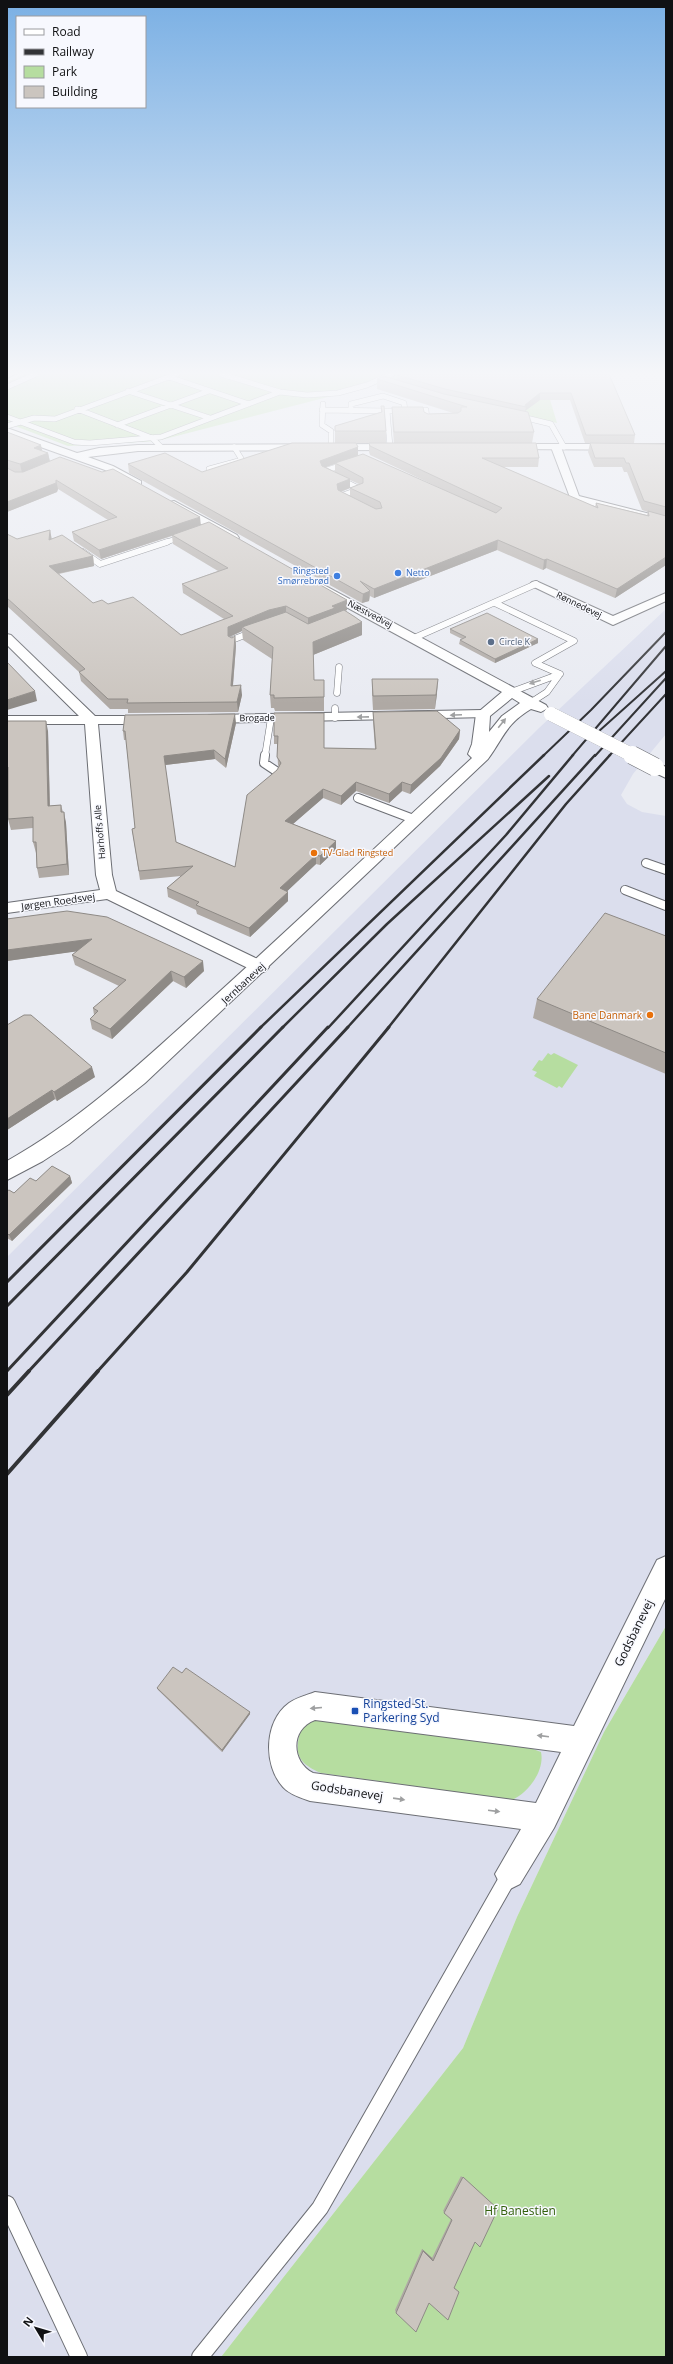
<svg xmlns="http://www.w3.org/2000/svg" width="673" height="2364" font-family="'Open Sans',sans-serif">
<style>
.built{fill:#dbdeed}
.green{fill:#b6dda0}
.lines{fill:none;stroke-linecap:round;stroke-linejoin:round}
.lane-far3-casing{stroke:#6c6e74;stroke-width:6}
.lane-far2-casing{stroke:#6c6e74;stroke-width:7}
.lane-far1-casing{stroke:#6c6e74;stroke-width:10}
.lane-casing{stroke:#6c6e74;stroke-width:18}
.street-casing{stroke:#6c6e74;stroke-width:2}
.secondary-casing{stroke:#6c6e74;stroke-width:2}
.lane-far3{stroke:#fff;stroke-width:5}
.lane-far2{stroke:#fff;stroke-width:6}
.lane-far1{stroke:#fff;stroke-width:8}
.lane{stroke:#fff;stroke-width:16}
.street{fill:#fff;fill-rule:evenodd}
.secondary{fill:#fff;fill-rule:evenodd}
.rail-far3{stroke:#323336;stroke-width:2}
.rail-far2{stroke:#323336;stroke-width:2.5}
.rail-far1{stroke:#323336;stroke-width:3}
.rail{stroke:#323336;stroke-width:4}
.secondary-bridge-far1-casing{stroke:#6c6e74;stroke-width:14;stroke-linecap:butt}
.secondary-bridge-casing{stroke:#6c6e74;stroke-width:19;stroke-linecap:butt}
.secondary-bridge-far1{stroke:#fff;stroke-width:14}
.secondary-bridge{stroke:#fff;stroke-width:18}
.wall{fill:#afa9a4;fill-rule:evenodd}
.shaded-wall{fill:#8e8a86}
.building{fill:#cbc5bf;stroke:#8e8a86}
.oneway{fill:#9fa0a1}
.shop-dot{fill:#3f7fe0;stroke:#f7f8fe;stroke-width:1.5}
.service-dot{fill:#5c6f8a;stroke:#f7f8fe;stroke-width:1.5}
.food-dot{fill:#e8710a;stroke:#f7f8fe;stroke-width:1.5}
.transit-dot{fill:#1a4fb4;stroke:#f7f8fe;stroke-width:1.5}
.labels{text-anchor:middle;stroke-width:3;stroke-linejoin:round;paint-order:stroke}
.far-shop-label{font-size:9px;fill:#366cbe;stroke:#f7f8fe;text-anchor:end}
.far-street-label{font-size:9px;fill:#101113;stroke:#f7f8fe}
.far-service-label{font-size:9px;fill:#4e5e75;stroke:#f7f8fe;text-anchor:start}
.far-food-label{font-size:9px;fill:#c56008;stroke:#f7f8fe;text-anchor:start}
.street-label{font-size:10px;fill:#101113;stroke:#f7f8fe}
.food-label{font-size:10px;fill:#c56008;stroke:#f7f8fe;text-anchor:end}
.near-street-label{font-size:12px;fill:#101113;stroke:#f7f8fe}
.near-transit-label{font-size:12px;fill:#164399;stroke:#f7f8fe;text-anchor:start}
.near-park-label{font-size:12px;fill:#34610c;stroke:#f7f8fe}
</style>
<rect width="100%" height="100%" fill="#e9ebf2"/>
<path class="built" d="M666,609v125l-33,40 -12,21 6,9 15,8 24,4v810l-62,106 -87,185 -54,131 -242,309h-214v-1100l532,-529z"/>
<path class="green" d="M25,374h550l-27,19 9,30 -108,-24 -59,-18 -233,60 -89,5 -61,-23v-41z
M548,1053l3,2 3,-2 24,12 -16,23 -3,-2 -2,2 -23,-12 3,-4 -5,-2 7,-10 3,1z
M666,1626v731h-445l242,-309 54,-131 87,-185z
M315,1719l19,1 199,29 8,3c4,19 -13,41 -29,48l-191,-27c-26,-11 -27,-22 -19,-47z"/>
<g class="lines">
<g class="lane-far3-casing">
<path id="lane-far3" d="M221,374l59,18
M169,377l80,27
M7,387l29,-13
M128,391l82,27
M323,404l-1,21 9,6v16
M77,409l75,29 10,10
M322,410l65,1
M351,411v-7l32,-8 21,7 1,8
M518,416l33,8 13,23
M7,417l67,25 16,1 71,-6 119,-45 27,3 31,-2 29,-8 25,-11
M117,425l92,-34
M7,426l27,-8 21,1 122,-45
M390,447l-3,-36 39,-1 1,10h5
M346,464l-22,7 36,18 -20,7 7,3
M209,469l33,-9 -8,-13
M164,543l20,-7"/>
</g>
<g class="lane-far2-casing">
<path id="lane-far2" d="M83,552l17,12 67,-22
M495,603l79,38 -39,22 25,11
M414,638l122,-54
M232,643v-3l23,-9
M511,692l49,-18
M337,693l2,-26
M530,703l17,-11 13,-18
M335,708v10
M265,756l6,-38"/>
</g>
<g class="lane-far1-casing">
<path id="lane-far1" d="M265,755l-1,8 12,8
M358,798l58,22
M646,863l20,7
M625,890l41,16"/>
</g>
<g class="lane-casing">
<path id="lane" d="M7,2204l72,153
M200,2357l120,-149 190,-334"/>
</g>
<g class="street-casing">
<path id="street" d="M556,444l5,3 18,49 87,22v6l-95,-24 -20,-53z
M536,581l77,35 53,-23v8l-53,24 -81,-39 -2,-2 2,-2z
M7,634l4,1 84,81h56l7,4 -7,4h-53l14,151 4,16 150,72 3,4 -3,4 -6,2 -6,-2 -147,-72 -100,14v-10l93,-13 -4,-15 -11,-151h-78v-8h72l-72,-71z
M483,710l7,4 -2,3 -279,6 -7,-4 7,-4z
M666,1556v41l-112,231 -34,56 -10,5 -10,-5 -5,-10 26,-45 -211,-28c-9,-3 -21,-7 -27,-14 -20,-22 -19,-66 6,-84 7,-5 18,-8 26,-11l259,34 83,-166zM315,1720l246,32 -25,51 -223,-30c-22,-11 -23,-44 2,-53z"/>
</g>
<g class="secondary-casing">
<path id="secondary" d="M7,374h8l-8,4z
M7,428l70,25 22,-5 39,-3 261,-1 5,3 -5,3 -261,1 -50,6 25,9 28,15v4l-4,1 -32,-16 -98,-35z
M507,444h159v6l-163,-1 -1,-2z
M174,501l63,34 2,3 -6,4 -4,-1 -59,-35 -2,-2 2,-2z
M320,583l226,122 2,3 -7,4 -10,-3c-25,15 -27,28 -43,50l-343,324 -76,61 -26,17 -36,19v-19c75,-42 136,-100 199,-157 90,-81 177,-164 266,-246l-4,-4 4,-10 4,-30 26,-22 -187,-102 -1,-3zM512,698l8,5 -18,13 -13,16 1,-16z
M655,762l11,5v11l-17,-8 -2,-3 2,-3z"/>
</g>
<use href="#lane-far3" class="lane-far3"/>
<use href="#lane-far2" class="lane-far2"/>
<use href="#lane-far1" class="lane-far1"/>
<use href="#lane" class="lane"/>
<use href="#street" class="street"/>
<use href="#secondary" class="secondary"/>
<path class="rail-far3" d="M598,732l68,-61
M543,756l48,-46 75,-78
M572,756l94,-110
M595,756l71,-78
M609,756l57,-62"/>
<path class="rail-far2" d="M260,1028l284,-273
M282,1028l105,-104 162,-148
M328,1028l178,-193 67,-80
M347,1028l248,-273
M388,1028l178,-224 44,-49"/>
<path class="rail-far1" d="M7,1282l254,-255
M7,1306l276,-279
M7,1371l321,-344
M28,1372l320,-345
M97,1372l90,-100 202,-245"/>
<path class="rail" d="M7,1395l22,-24
M7,1474l91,-103"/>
<g class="secondary-bridge-far1-casing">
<path id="secondary-bridge-far1" d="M551,714l83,42"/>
</g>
<g class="secondary-bridge-casing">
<path id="secondary-bridge" d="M632,755l23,12"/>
</g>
<use href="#secondary-bridge-far1" class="secondary-bridge-far1"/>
<use href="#secondary-bridge" class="secondary-bridge"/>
</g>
<path class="wall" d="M609,374l26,61 -1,8h-49l-15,-43h-30l-15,11 9,21 -2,11h-138l-2,-25v-11l32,5 4,2 25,-1 -76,-24v-10l20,1v-5z
M381,406l5,25v12h-51v-17l46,-14z
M7,432l35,19 6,2 2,9 150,63 147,85 -2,1 17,11v13l-49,20 1,25h10v31h-49l-1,-3h-3l-1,-13 2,-36 -29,-19 -1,-9 -12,6 2,1 3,-2 1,10 -3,40 9,9 -4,17 -110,1v-4h-18l-29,-28 -2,-9 -72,-66v-72l10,5 33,-9 1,9 42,17 1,10 -35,8 34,29 15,1 73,31 43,-16 -41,-26 -1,-9 36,-13 -45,-27 -1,-8 -71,23 -27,-18 -2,-9 36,-12 -50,-31 -1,3 -50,20z
M369,443l170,15 -1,9h-35l92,40 1,-4 51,12 1,-3 -6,-2 -15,-38h-3l-2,-5h-28l-6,-15 2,-9 76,1v121l-51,33 -69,-30 -3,2 -46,-20 -123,48 -4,-2 -1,5 -7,2 -233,-130 -1,-9 74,8 156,-25v9l84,33 -72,-34 -1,-3zM335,464v8l-9,-5zM350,480l9,4 -9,4v8l-9,-4 9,-4z
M450,629l88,10v4l-43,20 -36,-19 1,-4 2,-1 -12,-6z
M372,679l65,14 -2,16 -62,1 -1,-17z
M373,712l87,18 -1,9 -19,27 -30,28 -8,-3 -13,12 -33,-12 -15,14 -18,-7 -30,26 43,17v9l-16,15 -4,-1 -29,27 1,10 -38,36 -53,-23 -1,-4 -28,-13 -1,-9 14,-12 -41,4 -8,-51 3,-1 -9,-88h-2l-1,-9 113,-8 -10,45 -11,-9 -50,6 11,77 59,25 44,-100 -1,-2 -1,-21h-3v-31l50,35 51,1 -2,-28z
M7,721l41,10 2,75 11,-1 5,18 3,52 -30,3 -2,-10 -1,-15 -3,-11v-14l-22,2 -3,-11v-41h-1z
M7,919l197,52 -18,17 -13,-7 -61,58 -20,-10 -2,-10 4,-4 -1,-7 26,-22 -44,-21 -3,-10 5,-4 -70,10z
M666,936v138l-133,-56 4,-19z
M7,1025l88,52 -38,24 -2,-2 -48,31z
M70,1176l2,7 -60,58 -5,-3v-47l7,2 22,-12z
M182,1673l68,39v2l-28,38 -64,-62 -1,-2z
M461,2176l37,33 -23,33 -21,45 5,5 -63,21 -1,-3 27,-61 10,9 19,-39 -8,-8z"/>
<path class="shaded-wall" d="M540,393v7l-15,11 1,-4 -1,-2z
M41,445l2,9 -9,-6z
M358,447v9l-23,7v1l-15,5v-8z
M48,453l2,9 -28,11 -2,-9z
M350,479v9l-13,5v-9z
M56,480l2,9 -1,3 -50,20v-10z
M200,517l1,9 -100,33 -2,-9z
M50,530l2,10h-3z
M498,540l-1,10 -123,48v-9z
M93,556l1,10 -43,9 -2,-9z
M666,557v8l-51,33 2,-9z
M547,559l-1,9 -3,2 1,-10z
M370,591l-1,10 -7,2 1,-9z
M347,600v10l-12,5 -27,13v-10l24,-12z
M286,606v10l-44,11v4l-13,6 -1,-1v-9l41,-17z
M362,622v13l-49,20v-13z
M235,636l1,10 -4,49 -1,-9z
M538,639v4l-43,20v-4z
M438,679l-1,14 -2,16 1,-14z
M241,685l1,10 -4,17 -1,-10z
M35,691l2,10 -30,9v-10z
M235,714l1,9 -10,45 -1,-9z
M46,721l2,10 2,86 -2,-11z
M460,730l-1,9 -19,27 -30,28 1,-9z
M214,750l1,9 -50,6 -1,-9z
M356,782v9l-15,14v-9z
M402,782v9l-13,12v-9z
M323,789v9l-37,32 -1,-9z
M64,812l2,11 3,52 -2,-11z
M336,841v9l-16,15v-9z
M316,855v9l-36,34v-10z
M288,892v9l-38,36 -1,-9z
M92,939l2,10 -87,12v-11z
M203,961l1,10 -18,17 -2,-11z
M171,971l2,10 -61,58 -2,-10z
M92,1067l3,10 -38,24 -3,-9z
M52,1090l3,9 -48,31v-11z
M70,1176l2,7 -60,58 -3,-6z
M250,1712v2l-28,38v-2z
M422,2249l10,9 1,3 -10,-10z"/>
<path class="building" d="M400,374h209l26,61h-49l-15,-42h-31l-15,12 1,2 -81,-18 -48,-14z
M384,376l60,18 84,18 6,20h-140l-2,-25h31l1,5 4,2 30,-1 3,-2v-4h6l-90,-28z
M381,406h3l2,25h-51v-5l47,-14z
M7,432l34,13 -7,3 14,5 -28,11 -13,-4z
M292,443h64l2,4 -38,14 2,5 28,13 -13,5 1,6 38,19 6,-1 -2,-6 -30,-14 13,-5v-5l-28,-15 28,-9 133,59 6,-5 -132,-62 -1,-3h167l3,15h-57l116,50 -2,-5 53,13 -1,-5 18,5v41l-49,32 -70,-30 -3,1 -46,-20 -124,49 -14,-8 10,10 -7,3 -235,-130 37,-11 37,19z
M590,443l76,1v63l-22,-6 -15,-38h-3l-2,-5h-29z
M60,457l42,15 11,-3 87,48 -101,33 -27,-18 45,-15 -61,-37v3l-49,19v-34l8,4h8z
M209,522l138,78 -15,6 3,2 -27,10 -22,-12 -17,4 -41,17v9l4,2 3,-2 -4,50 10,-1 -4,17 -110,1 1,-4h-20l-29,-27 6,-3 -78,-71v-64l10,5 33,-9 -1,10 13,-5 31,21 -44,10 44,37 9,-3 6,4 25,-7 48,38 52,-19 -51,-32 46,-16 -56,-33z
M344,610l11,7 7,5 -49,20 1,38h10v17l-50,1v-3h-4l3,-48 -31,-20 44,-15 22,12z
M487,613l51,26 -43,20 -35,-19 6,-3 -16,-8z
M7,662l28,29 -28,9z
M372,679h66l-2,16 -63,1z
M437,711l23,19 -19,28 -30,27 -9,-3 -13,12 -33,-12 -15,14 -18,-7 -38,32 51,20 -16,15 -4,-1 -36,33 8,4 -39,36 -53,-23 3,-3 -32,-14 26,-22 -54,5 -7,-42 3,-1 -10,-97h-2l2,-16 110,-1 -10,45 -11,-9 -50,6 12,86 59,25 12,-72 30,-25 4,-7 -4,-6 1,-21h-4v-23h50v35l52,1 -3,-37z
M7,721h39l2,85 13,-1v7h3l3,52 -30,4 -1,-26h-3v-25l-25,2v-52h-1z
M67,911l40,6 96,44 -19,16 -13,-6 -61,58 -20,-10 8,-8 -5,-3 33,-28 -54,-25 20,-16 -85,11v-31z
M605,913l61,23v117l-129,-54z
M24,1015h7l61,52 -38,25 -2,-2 -45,29v-94z
M52,1166l18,10 -61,59 -2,-2v-42l2,-1 5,3 16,-15 6,3z
M173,1667l9,6 4,-5 64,44 -28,38 -65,-62z
M463,2177l35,32 -18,38 -5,-5 -21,46 5,4 -11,28 -19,-17 -13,29 -20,-19 27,-62 10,10 19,-41 -8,-7z"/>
<defs><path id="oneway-solid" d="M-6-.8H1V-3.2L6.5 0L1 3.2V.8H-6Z"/></defs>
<g class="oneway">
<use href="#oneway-solid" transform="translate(535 682) rotate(162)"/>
<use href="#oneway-solid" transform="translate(456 715) rotate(178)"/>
<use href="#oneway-solid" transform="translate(363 717) rotate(179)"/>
<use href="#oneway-solid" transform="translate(502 723) rotate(-51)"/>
<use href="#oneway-solid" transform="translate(316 1708) rotate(175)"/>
<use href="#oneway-solid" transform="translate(543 1736) rotate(-173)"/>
<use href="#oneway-solid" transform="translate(399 1799) rotate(8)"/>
<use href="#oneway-solid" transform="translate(494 1811) rotate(7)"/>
</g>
<linearGradient id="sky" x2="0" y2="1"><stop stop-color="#7bb0e4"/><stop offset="0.53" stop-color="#f5f6f9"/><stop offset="1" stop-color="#f5f6f9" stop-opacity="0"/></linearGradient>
<rect width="673" height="704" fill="url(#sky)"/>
<g class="shop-dot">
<circle cx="398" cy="573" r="4"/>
<circle cx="337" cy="576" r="4"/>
</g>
<circle class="service-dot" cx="491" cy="642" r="4"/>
<g class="food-dot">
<circle cx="314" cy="853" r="4"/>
<circle cx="650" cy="1015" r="4"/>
</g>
<rect class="transit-dot" x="351" y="1707" width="8" height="8" rx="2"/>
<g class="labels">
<g class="far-shop-label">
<text x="329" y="574">Ringsted<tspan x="329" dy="10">Smørrebrød</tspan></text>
<text x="406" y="576" text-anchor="start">Netto</text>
</g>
<g class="far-street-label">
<text transform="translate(579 605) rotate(26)" y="3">Rønnedevej</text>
<text transform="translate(370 614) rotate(28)" y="3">Næstvedvej</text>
<text transform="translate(257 718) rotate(-1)" y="3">Brogade</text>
<text transform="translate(100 832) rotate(-95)" y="3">Harhoffs Alle</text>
</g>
<g class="far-service-label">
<text x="499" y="645">Circle K</text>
</g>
<g class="far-food-label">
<text x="322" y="856">TV-Glad Ringsted</text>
</g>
<g class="street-label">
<text transform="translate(58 901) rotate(-8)" y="4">Jørgen Roedsvej</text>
<text transform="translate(243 983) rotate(-43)" y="4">Jernbanevej</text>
</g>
<g class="food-label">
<text x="642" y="1019">Bane Danmark</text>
</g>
<g class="near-street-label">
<text transform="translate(634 1633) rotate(-64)" y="4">Godsbanevej</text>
<text transform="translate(347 1791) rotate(9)" y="4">Godsbanevej</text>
</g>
<g class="near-transit-label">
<text x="363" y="1708">Ringsted St.<tspan x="363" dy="14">Parkering Syd</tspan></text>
</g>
<g class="near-park-label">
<text x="520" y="2215">Hf Banestien</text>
</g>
</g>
<rect width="673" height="2364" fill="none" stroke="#101113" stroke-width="16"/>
<rect x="16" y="16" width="130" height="92" fill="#f7f8fe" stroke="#9b9ca0"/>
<rect x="24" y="29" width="20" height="6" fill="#ffffff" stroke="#9b9ca0"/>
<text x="52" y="36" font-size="12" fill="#101113">Road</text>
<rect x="24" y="49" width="20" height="6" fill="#323336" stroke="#9b9ca0"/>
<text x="52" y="56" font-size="12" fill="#101113">Railway</text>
<rect x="24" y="66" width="20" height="12" fill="#b6dda0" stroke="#9b9ca0"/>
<text x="52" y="76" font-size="12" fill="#101113">Park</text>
<rect x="24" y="86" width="20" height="12" fill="#cbc5bf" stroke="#9b9ca0"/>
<text x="52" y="96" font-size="12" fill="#101113">Building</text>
<g transform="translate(36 2328) rotate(308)" stroke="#f7f8fe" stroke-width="3" paint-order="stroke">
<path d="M0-3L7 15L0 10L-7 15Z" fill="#101113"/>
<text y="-6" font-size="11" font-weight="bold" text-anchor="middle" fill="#101113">N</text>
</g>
</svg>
